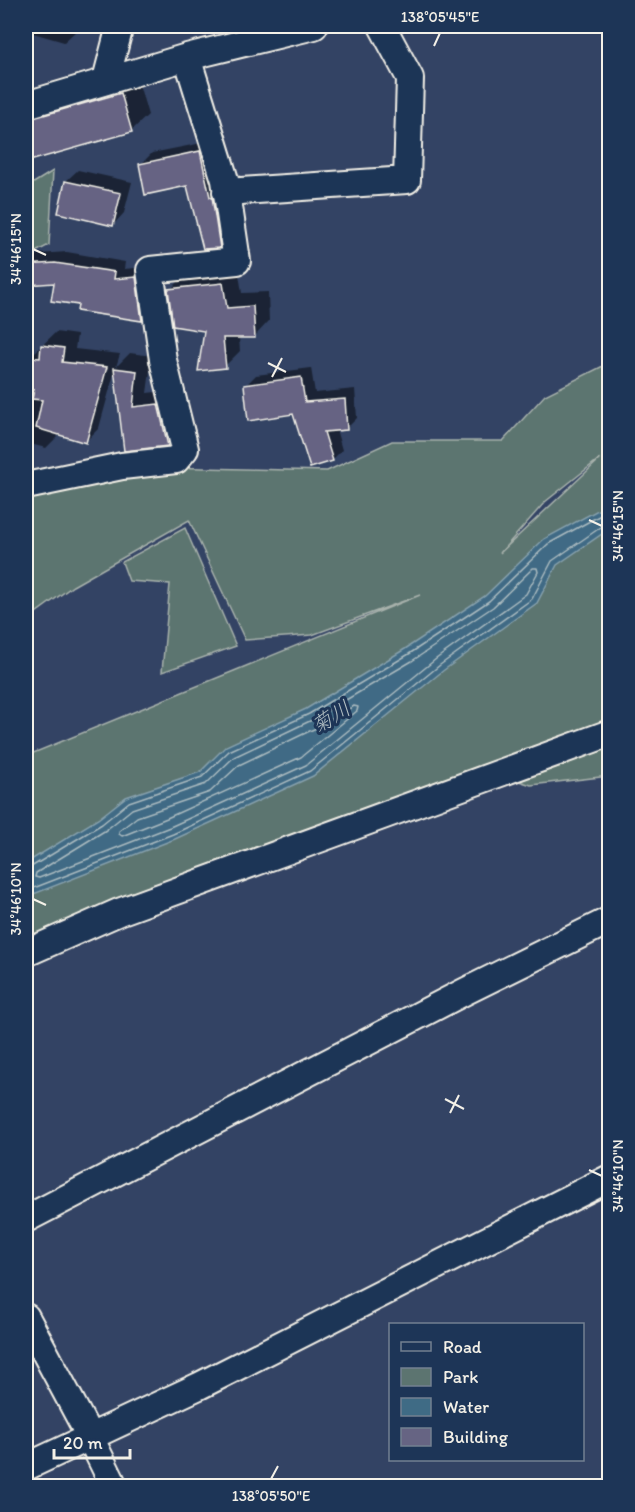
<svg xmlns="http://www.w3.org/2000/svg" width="635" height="1512" font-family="Itim,'Klee One',sans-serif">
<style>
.green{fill:#5c7470;stroke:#a8b2ac;stroke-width:1.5;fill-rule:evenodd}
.water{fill:#3f6b85;stroke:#87a1ad;stroke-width:1.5}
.shadow{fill:#0007}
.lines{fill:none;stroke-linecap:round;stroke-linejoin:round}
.shore{stroke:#acbbc0;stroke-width:1.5}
.building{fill:#666483;stroke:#f4f1e8;stroke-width:1.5}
.street-casing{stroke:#f4f1e8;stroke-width:30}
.street{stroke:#1d3557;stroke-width:26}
.ticks{fill:none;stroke:#f4f1e8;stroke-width:2}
.labels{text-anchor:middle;stroke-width:6;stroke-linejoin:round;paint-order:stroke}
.water-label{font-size:21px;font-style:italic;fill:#b5c2c5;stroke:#1d3557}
.neatline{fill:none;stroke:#f4f1e8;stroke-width:2}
.ticks-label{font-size:15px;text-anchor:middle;fill:#f4f1e8}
</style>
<rect width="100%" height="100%" fill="#334364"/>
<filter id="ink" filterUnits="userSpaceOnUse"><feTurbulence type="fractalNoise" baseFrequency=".0167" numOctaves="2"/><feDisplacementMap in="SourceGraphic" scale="12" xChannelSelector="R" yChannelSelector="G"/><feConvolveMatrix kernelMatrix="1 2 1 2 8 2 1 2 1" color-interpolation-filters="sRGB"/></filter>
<g filter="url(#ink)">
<path class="green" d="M53,171l-4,74 -23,12v-77l6,4z
M609,363v413l-78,9 -12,-4 -25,-1 -468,169v-193l394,-161 -108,40 -67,5 -56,-120 -116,66 -47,34v-133l96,-21 205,5 65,-30h111l42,-46zM599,459v1l-99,93 45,-51z
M185,528l51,118 -74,26 8,-88 -41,-3 -7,-19z"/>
<path class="water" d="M609,504v25l-52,36 -20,38 -93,67 -131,106 -138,63 -149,58v-34l72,-44 28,-22 74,-25 26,-26 80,-37 99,-60 80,-53 59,-57z"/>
<path class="shadow" d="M26,26h51l-1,5 -12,11 -38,-11z
M81,26h29l-8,8 -21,-6z
M137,77l11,38 -17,16 -105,30v-53z
M212,141l18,94 -11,11 -31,-61 -47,-21 11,-11z
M78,170l54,12 -8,31 -11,12 -47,-44z
M67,252l58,10 -1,7 22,-2 6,42 -10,11 -62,-16 -24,-23 -29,-16 11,-11z
M238,268l4,25 26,-1 1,29 -15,16h-15l1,14 -15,15 -20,-37 -35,-39 15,-15z
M56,332l21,3 -2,14 45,5 -4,13 14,-14 22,3 -5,37 26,-3 10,39 -15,15 -43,5 -10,-79 -16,58 -14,14 -25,-8 -14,14 -20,-5v-90l7,1z
M311,368l4,25 40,-4 2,29 -10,10 -11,1 6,21 -10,10 -38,-47 -48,-28 10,-10z"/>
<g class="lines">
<path class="shore" d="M533,568h4l1,4 -12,22 -90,65 -130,106 -136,62 -131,51 -4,-1 1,-4 70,-43 26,-21 74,-25 28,-27 78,-37 100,-59 81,-54z
M354,706l4,1 -1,4 -56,46 -134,61 -45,18 -3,-2v-3l18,-14 73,-25 29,-27 77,-37z
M26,868l5,-1 71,-43 27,-22 73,-25 27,-26 80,-37 100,-60 80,-53 59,-57 62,-34
M26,891l147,-57 137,-63 130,-106 92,-66 20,-38 52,-36 6,-1"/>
</g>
<path class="building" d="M121,93l11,39 -106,30v-42z
M200,151l10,46h2l8,51 -17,1 -16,-63 -42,9 -6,-31z
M65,181l56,12 -8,33 -55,-13z
M55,263l60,9 -1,7 22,-2 6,44 -65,-10 1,-6 -27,-4 3,-18 -27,2 -1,-20z
M223,283l4,25 26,-2 2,32h-32l3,30 -28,3 6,-40 -31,-5 -5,-37z
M41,345l23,3 -2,14 45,5 -21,76 -50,-15 6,-28 -10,-1 2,-9 -8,-1v-9l2,-23 12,1z
M114,368l23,3 -4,36 25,-3 10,42 -44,5z
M301,377l4,25 40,-3 2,31 -23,2 9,29 -23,7 -17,-54 -45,7 -4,-36z"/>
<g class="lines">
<g class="street-casing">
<path id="street" d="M106,80l14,-54
M26,105l161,-48 127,-31
M226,192l181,-12 3,-102 -28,-52
M26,486l96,-20 54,-6 9,-11 -22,-89 -13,-90 87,-9 -12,-81 -38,-123
M26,953l93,-41 491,-179
M26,1219l438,-227 146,-72
M26,1317l63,118 25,51
M26,1467l173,-81 411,-208"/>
</g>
<use href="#street" class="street"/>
</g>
</g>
<path class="ticks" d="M434,46l6,-13M33,249l13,6M268,363l18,9M272,377l10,-19M589,520l13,6M33,899l13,6M445,1099l19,10M450,1113l9,-18M589,1170l13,6M271,1479l7,-13"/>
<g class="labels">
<g class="water-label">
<text transform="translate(331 717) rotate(-32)" y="7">菊川</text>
</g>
</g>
<rect width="635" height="1512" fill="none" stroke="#1d3557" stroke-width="66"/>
<rect x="389" y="1323" width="195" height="138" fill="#1d3557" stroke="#738091" stroke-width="1.5"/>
<rect x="401" y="1342" width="30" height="9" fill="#1d3557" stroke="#738091" stroke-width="1.5"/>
<text x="443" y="1353" font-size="18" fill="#f4f1e8">Road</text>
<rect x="401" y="1368" width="30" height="18" fill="#5c7470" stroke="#738091" stroke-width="1.5"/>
<text x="443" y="1383" font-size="18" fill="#f4f1e8">Park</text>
<rect x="401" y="1398" width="30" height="18" fill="#3f6b85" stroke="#738091" stroke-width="1.5"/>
<text x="443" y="1413" font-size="18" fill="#f4f1e8">Water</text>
<rect x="401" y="1428" width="30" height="18" fill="#666483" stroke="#738091" stroke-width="1.5"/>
<text x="443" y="1443" font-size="18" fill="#f4f1e8">Building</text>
<path d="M54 1449v9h76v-9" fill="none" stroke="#f4f1e8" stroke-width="3"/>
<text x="63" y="1449" font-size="18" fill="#f4f1e8" stroke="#1d3557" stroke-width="4.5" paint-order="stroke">20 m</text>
<rect x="33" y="33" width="569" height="1446" class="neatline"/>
<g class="ticks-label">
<text x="440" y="22">138°05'45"E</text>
<text transform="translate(16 249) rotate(-90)" y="5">34°46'15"N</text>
<text transform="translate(618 526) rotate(-90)" y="5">34°46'15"N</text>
<text transform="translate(16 899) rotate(-90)" y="5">34°46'10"N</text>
<text transform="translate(618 1176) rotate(-90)" y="5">34°46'10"N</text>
<text x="271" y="1501">138°05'50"E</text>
</g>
</svg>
